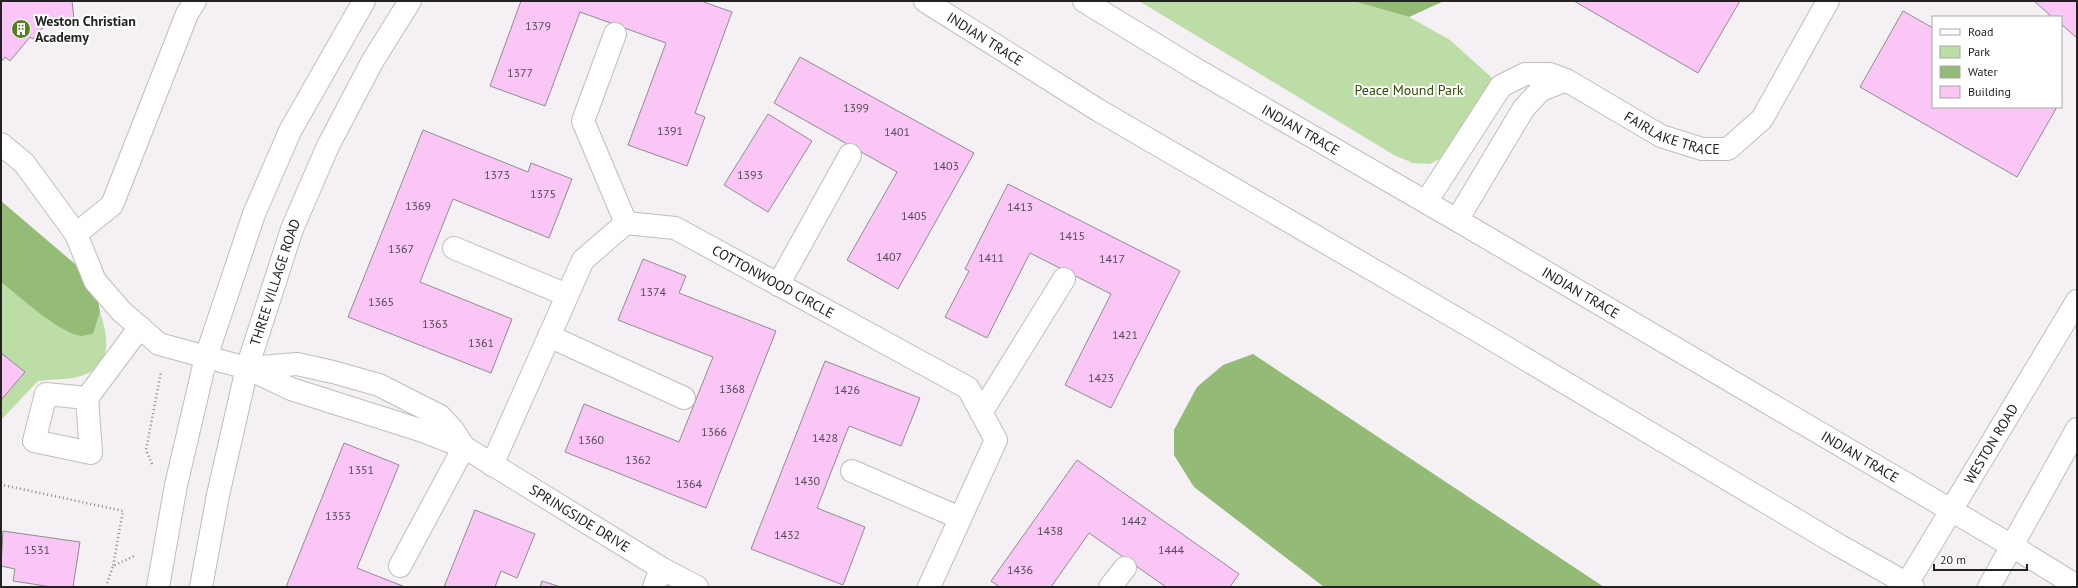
<svg xmlns="http://www.w3.org/2000/svg" width="2078" height="588" font-family="'PT Sans',sans-serif">
<style>
.green{fill:#bddda7}
.forest{fill:#94bc77}
.water{fill:#93bb75}
.building{fill:#f9c6f5;stroke:#908c8f}
.lines{fill:none;stroke-linecap:round;stroke-linejoin:round}
.minor-casing{stroke:#c0bcc0;stroke-width:24}
.major-casing{stroke:#c0bcc0;stroke-width:24}
.path{stroke:#8a878a;stroke-width:2.5;stroke-dasharray:1 3;stroke-linecap:butt}
.minor{stroke:#fff;stroke-width:22}
.major{stroke:#fff;stroke-width:22}
.labels{text-anchor:middle;stroke-width:4;stroke-linejoin:round;paint-order:stroke}
.number-label{font-size:12px;fill:#584b58}
.poi-label{font-size:14px;font-weight:bold;fill:#232223;stroke:#fff;text-anchor:start}
.street-label{font-size:14px;fill:#232223;stroke:#fff}
.park-label{font-size:14px;fill:#2b4f01;stroke:#fff}
</style>
<rect width="100%" height="100%" fill="#f4f0f4"/>
<path class="green" d="M1139,1h214l56,16 41,23 51,46 -56,70 -15,8 -17,-1 -19,-8z
M1,282l51,39 41,13 7,-22c8,25 14,54 -19,64 -13,4 -29,3 -43,5l-37,39z"/>
<path class="forest" d="M1,201l94,80 5,31 -7,22c-4,0 -9,2 -12,2 -22,-3 -62,-40 -80,-54z"/>
<path class="water" d="M1353,1h91l-35,16z
M1253,354l351,233h-280l-130,-100 -20,-32v-25l23,-43 26,-22z"/>
<path class="building" d="M1,1h71l2,18 -25,2 -16,18 -3,-2 -20,24 -5,-4 -4,5z
M521,1h180l31,11 -37,101 10,4 -18,49 -59,-21 38,-102 -86,-31 -35,94 -55,-20z
M1574,1h166l-42,72z
M2034,1h43v37l-16,-14v-7h-9z
M1903,11l30,17v79h124l-40,70 -157,-90z
M800,57l174,96 -76,136 -51,-29 50,-88 -123,-69z
M768,114l44,27 -44,71 -44,-27z
M423,130l105,42 3,-9 41,16 -23,59 -96,-39 -33,83 92,37 -21,54 -143,-56z
M1008,184l172,87 -69,137 -46,-23 46,-91 -81,-41 -43,85 -42,-21 24,-46 -4,-2z
M643,259l43,17 -7,17 97,38 -70,177 -141,-56 19,-48 95,38 34,-85 -95,-37z
M1,353l24,19 -24,28z
M825,361l95,37 -19,48 -52,-20 -32,82 48,19 -22,58 -92,-36z
M344,443l55,22 -42,103 48,19h-119z
M1077,460l162,114 -9,13h-64l-77,-54 -38,54h-51l-9,-6z
M475,510l60,24 -18,44 -16,-7 -6,16h-51z
M3,531l77,11 -7,45h-21l-39,-6 2,-12 -14,-3z
M542,581l19,6h-21z"/>
<g class="lines">
<g class="minor-casing">
<g id="minor">
<path d="M195,1l-8,13 -75,191 -36,29 19,47 27,31 37,32 88,24 44,21 132,42 41,16 -11,-17 -13,-14 -61,-31 -46,-13 -36,-8 -50,4"/>
<path d="M615,34l-32,87 43,102"/>
<path id="s1" d="M1566,80l95,56 41,13h26l34,-30 66,-118"/>
<path d="M1,144l23,19 52,71"/>
<path d="M1426,202l75,-116 24,-12h25l16,6 -25,10 -17,18 -67,112"/>
<path d="M454,248l113,47"/>
<path d="M778,285l72,-130"/>
<path d="M549,336l135,62"/>
<path d="M87,398l-41,-4 -12,47 57,12 -4,-55 53,-71"/>
<path d="M981,413l83,-134"/>
<path id="s2" d="M492,465l91,-205 43,-37 49,5 293,160 28,52 -67,147"/>
<path d="M852,471l108,47"/>
<path d="M2012,546l65,40"/>
<path id="s3" d="M400,566l64,-119 197,121 36,19"/>
<path d="M158,587l18,-102 30,-128 48,-143 36,-83 74,-130"/>
<path id="s4" d="M201,587l17,-92 29,-127 45,-139 36,-83 44,-84 38,-61"/>
<path d="M654,587l7,-19"/>
<path d="M1110,587l15,-19"/>
</g>
</g>
<g class="major-casing">
<g id="major">
<path id="s5" d="M925,1l173,109 387,225 355,211 73,41"/>
<path id="s6" d="M1084,1l113,69 260,150 555,326"/>
<path id="s7" d="M1905,587l172,-286"/>
<path d="M1989,587l88,-158"/>
</g>
</g>
<path class="path" d="M152,464l-6,-14 15,-78
M1,483l2,2 120,26 -10,55
M106,587l7,-21 23,-11"/>
<use href="#minor" class="minor"/>
<use href="#major" class="major"/>
</g>
<defs>
<g id="building-disc" transform="scale(1)"><circle r="9.5" fill="#4f8319" stroke="#fff"/><path d="M-4-6H4V6H1V3H-1V6H-4ZM-2.5-4.3h1.7v1.8h-1.7ZM.8-4.3h1.7v1.8H.8ZM-2.5-1h1.7V.8h-1.7ZM.8-1h1.7V.8H.8Z" fill="#fff"/></g>
</defs>
<g fill-rule="evenodd">
<use href="#building-disc" x="21" y="29"/>
</g>
<g class="labels">
<g class="number-label">
<text x="538" y="30">1379</text>
<text x="520" y="77">1377</text>
<text x="856" y="112">1399</text>
<text x="670" y="135">1391</text>
<text x="897" y="136">1401</text>
<text x="946" y="170">1403</text>
<text x="497" y="179">1373</text>
<text x="750" y="179">1393</text>
<text x="543" y="198">1375</text>
<text x="418" y="210">1369</text>
<text x="1020" y="211">1413</text>
<text x="914" y="220">1405</text>
<text x="1072" y="240">1415</text>
<text x="401" y="253">1367</text>
<text x="889" y="261">1407</text>
<text x="991" y="262">1411</text>
<text x="1112" y="263">1417</text>
<text x="653" y="296">1374</text>
<text x="381" y="306">1365</text>
<text x="435" y="328">1363</text>
<text x="1125" y="339">1421</text>
<text x="481" y="347">1361</text>
<text x="1101" y="382">1423</text>
<text x="732" y="393">1368</text>
<text x="847" y="394">1426</text>
<text x="714" y="436">1366</text>
<text x="825" y="442">1428</text>
<text x="591" y="444">1360</text>
<text x="638" y="464">1362</text>
<text x="361" y="474">1351</text>
<text x="807" y="485">1430</text>
<text x="689" y="488">1364</text>
<text x="338" y="520">1353</text>
<text x="1134" y="525">1442</text>
<text x="1050" y="535">1438</text>
<text x="787" y="539">1432</text>
<text x="37" y="554">1531</text>
<text x="1171" y="554">1444</text>
<text x="1020" y="574">1436</text>
</g>
<g class="poi-label">
<text x="35" y="26">Weston Christian<tspan x="35" dy="16">Academy</tspan></text>
</g>
<g class="street-label">
<text dy="5" stroke="none"><textPath href="#s5" startOffset="71">INDIAN TRACE</textPath></text>
<text dy="5" stroke="none"><textPath href="#s6" startOffset="252">INDIAN TRACE</textPath></text>
<text dy="5" stroke="none"><textPath href="#s1" startOffset="120">FAIRLAKE TRACE</textPath></text>
<text dy="5" stroke="none"><textPath href="#s2" startOffset="442">COTTONWOOD CIRCLE</textPath></text>
<text dy="5" stroke="none"><textPath href="#s4" startOffset="314">THREE VILLAGE ROAD</textPath></text>
<text dy="5" stroke="none"><textPath href="#s6" startOffset="576">INDIAN TRACE</textPath></text>
<text dy="5" stroke="none"><textPath href="#s7" startOffset="167">WESTON ROAD</textPath></text>
<text dy="5" stroke="none"><textPath href="#s6" startOffset="900">INDIAN TRACE</textPath></text>
<text dy="5" stroke="none"><textPath href="#s3" startOffset="271">SPRINGSIDE DRIVE</textPath></text>
</g>
<g class="park-label">
<text x="1409" y="95">Peace Mound Park</text>
</g>
</g>
<rect width="2078" height="588" fill="none" stroke="#232223" stroke-width="4"/>
<rect x="1932" y="16" width="130" height="92" fill="#ffffff" stroke="#a7a7a7"/>
<rect x="1940" y="29" width="20" height="6" fill="#ffffff" stroke="#a7a7a7"/>
<text x="1968" y="36" font-size="12" fill="#232223">Road</text>
<rect x="1940" y="46" width="20" height="12" fill="#bddda7" stroke="#a7a7a7"/>
<text x="1968" y="56" font-size="12" fill="#232223">Park</text>
<rect x="1940" y="66" width="20" height="12" fill="#93bb75" stroke="#a7a7a7"/>
<text x="1968" y="76" font-size="12" fill="#232223">Water</text>
<rect x="1940" y="86" width="20" height="12" fill="#f9c6f5" stroke="#a7a7a7"/>
<text x="1968" y="96" font-size="12" fill="#232223">Building</text>
<path d="M1934 564v6h93v-6" fill="none" stroke="#232223" stroke-width="2"/>
<text x="1940" y="564" font-size="12" fill="#232223" stroke="#ffffff" stroke-width="3" paint-order="stroke">20 m</text>
</svg>
